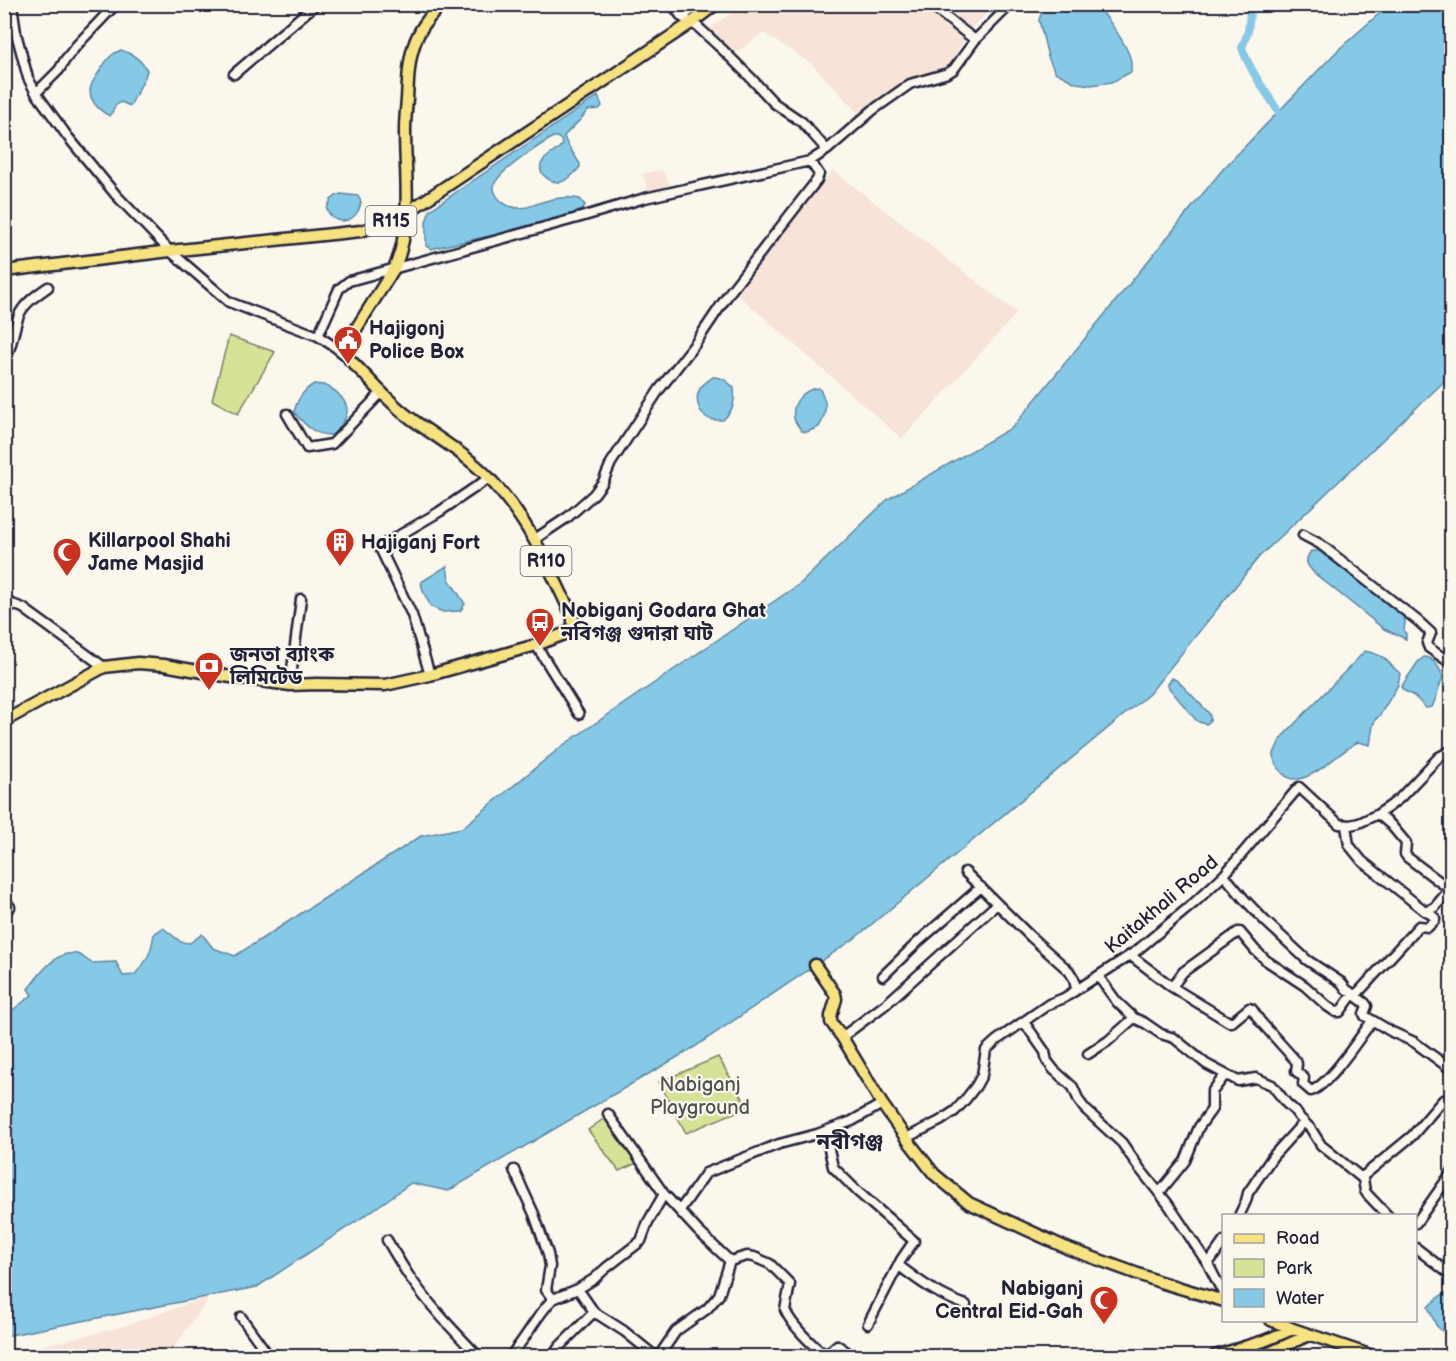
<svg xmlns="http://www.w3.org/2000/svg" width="1456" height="1361" font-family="'Balsamiq Sans','Noto Sans Bengali',sans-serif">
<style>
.built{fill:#f7e3d8}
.green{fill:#d6e295;stroke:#7c8268;stroke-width:1.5}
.water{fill:#85c9e6;stroke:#5d86a2;stroke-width:1.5}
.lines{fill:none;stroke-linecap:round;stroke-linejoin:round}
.canal{stroke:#85c9e6;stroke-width:8}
.minor-casing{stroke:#22223b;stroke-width:13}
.major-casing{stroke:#22223b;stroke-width:15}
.minor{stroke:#fbf7ec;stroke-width:8}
.major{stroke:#f6e281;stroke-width:10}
.labels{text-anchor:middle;stroke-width:4.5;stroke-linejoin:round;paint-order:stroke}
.shield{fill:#fbf7ec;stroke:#636270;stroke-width:1.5}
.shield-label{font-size:18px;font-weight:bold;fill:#22223b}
.poi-label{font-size:20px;font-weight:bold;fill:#22223b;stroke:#fbf7ec;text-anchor:start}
.street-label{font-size:20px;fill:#22223b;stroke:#fbf7ec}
.park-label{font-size:20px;fill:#4f5252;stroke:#fbf7ec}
.quarter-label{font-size:22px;font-weight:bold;fill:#22223b;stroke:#fbf7ec}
</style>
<rect width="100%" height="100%" fill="#fbf7ec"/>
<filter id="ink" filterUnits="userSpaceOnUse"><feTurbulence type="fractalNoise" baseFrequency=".0167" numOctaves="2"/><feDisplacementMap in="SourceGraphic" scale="12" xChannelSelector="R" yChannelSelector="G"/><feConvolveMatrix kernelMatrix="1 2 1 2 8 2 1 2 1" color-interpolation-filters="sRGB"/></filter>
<g filter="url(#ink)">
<path class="built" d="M743,5h252l-24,23 -23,40 -39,10 -50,36 -47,-50 -49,-31 -30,22 -26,-25z
M662,169l8,16 -21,6 -7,-17z
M833,170l184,143 -115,126 -166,-146z
M210,1296l-42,60h-163v-6l30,-3 83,-19z"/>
<path class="green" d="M229,336l46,16 -37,62 -26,-14z
M718,1057l30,50 -62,26 -27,-51z
M606,1117l31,46 -18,8 -31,-41z"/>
<path class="water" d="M1044,5h52c11,12 33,42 35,57 0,4 0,7 0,10l-19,10 -21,3 -15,-2 -21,-11 -7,-15 -9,-37z
M1389,5h62v370l-192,182 -110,137 -295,245 -161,109 -245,143 -37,-8 -42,30 -112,74 -252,49v-320l27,-21 -4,-6c12,-15 29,-42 52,-34 4,2 8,7 13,8 3,0 18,-1 23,-1l7,14 11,-1c13,-13 17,-22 20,-41l9,-6 18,14 9,1 12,-9 11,14 22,8 186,-120 41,-8 100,-82 239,-163 87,-84 125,-72 210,-258 116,-120z
M121,50c12,4 19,9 26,20l-2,7 -15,29 -9,-4 -5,3 -6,11c-11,-5 -23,-17 -19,-30 2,-6 6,-11 10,-17 6,-9 9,-15 20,-19z
M598,96l4,10 -3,3 -11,1 -8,10 -16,16 2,6 14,22v3c-5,6 -11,13 -19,15 -11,2 -26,-10 -18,-21 5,-6 14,-10 19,-16l-1,-5 -4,-3h-4c-13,8 -52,33 -58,46 -3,6 1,13 5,17 6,6 13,8 21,8 6,0 12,-3 18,-5 14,-5 27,-7 41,-4l5,6 -3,6 -28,9 -33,9 -82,18 -8,2 -5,-3v-24l4,-12z
M341,194l17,2 3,6c-1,3 -1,6 -3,9 -8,14 -26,13 -31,-2 2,-8 6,-13 14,-15z
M713,377c10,0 14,4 21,11 1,15 0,21 -11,32 -3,0 -7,0 -10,0 -14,-3 -20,-21 -12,-33 3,-4 8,-7 12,-10z
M314,384c0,0 9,1 9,1 12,3 28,18 23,31 -2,8 -9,13 -14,19 -17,1 -27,-10 -38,-23 3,-12 8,-21 20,-28z
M819,388c9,14 8,25 0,39l-12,5 -5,-1c-3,-4 -7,-8 -8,-13 -3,-16 10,-29 25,-30z
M1311,551h8l11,8 73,56 2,6 -1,10 2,3v5l-22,-10 -70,-56c-8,-9 -10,-12 -3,-22z
M447,566l2,13 16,25 -5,7 -17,1 -12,-5 -8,-16 -2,-9z
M1365,651c7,2 14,3 20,8 5,4 9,10 15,14l-2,12 -18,30 -5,5 -2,6 -3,19 -12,-3c-25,12 -67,68 -85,14l8,-18z
M1424,657c11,1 16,11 19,21 -5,9 -6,19 -11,29l-6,1c-5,-4 -8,-10 -14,-13 -5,-3 -8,-3 -11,-8l17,-25z
M1172,678l6,3 30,31c3,5 4,9 -2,12l-7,-2 -4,-3 -26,-31 -1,-4z
M1451,1290l1,49h-2l-14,-14 -8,-18 12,-11z"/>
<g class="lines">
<path class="canal" d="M1251,4l-3,27 -6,17c10,27 27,48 42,72"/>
<g class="minor-casing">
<path id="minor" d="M12,4l4,29 12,45 8,15 32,44 48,58 54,56 59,51 89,34 17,11 15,12
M672,4l10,13 16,10 26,24 26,26 24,26 28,19 25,28 -17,11
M929,4l46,36
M682,17l18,-13
M234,74l82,-70
M36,93l23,-23 6,-10 12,-15 39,-41
M827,150l46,-40 37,-26 38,-11 6,-4 21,-29 36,-36
M318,336l21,-47 10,-8 232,-64 64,-19 165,-37 9,13 -2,6 -87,112 -35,52 -36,46 -48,73 -8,19 -9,12 -26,23 -33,22
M4,362c9,-15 9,-34 16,-49 6,-11 18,-19 28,-26
M287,414l20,34 25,-4 50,-52
M1303,535l17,9 98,77 13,12 -4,10 2,5 23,16
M4,601l19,7 81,59
M536,645l43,69
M430,675l-18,-60 -32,-67 1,-2 58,-34 50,-34
M290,685l11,-86
M1378,814l13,11 15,18 -1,11 2,3 45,34
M1346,826l3,19 13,16 63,50h2l8,-4 14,-17
M965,872l66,65 38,34 5,8 2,10
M1224,875l20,24 21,22 42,39 35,23 4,6 19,14 2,3 -3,8 1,2 27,16 22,10 38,28
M4,899l6,8
M1130,955l42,32 57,35h3l17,-14 3,1 8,12 36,40 1,3 -1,7 8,7 -1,6 8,7c19,-7 48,-53 61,-70
M883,976l36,-35 62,-54
M1098,976l19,26 17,16 11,5 16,11 13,4 32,26 32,17 18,-3 16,7 15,19 7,6 6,8 11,11 10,16 42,34 2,12 2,3 21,22
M1172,987l11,-15 55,-40h2l15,18 12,11 38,25 22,20 9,6h4l13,-18
M1355,996l64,-70 9,1 7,-7v-2l-8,-7
M1024,1022l21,30 2,9 7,9 19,17 6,14 6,8 37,34 18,26 28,35 40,60 16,31
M842,1037l44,-33 111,-100
M1088,1054l20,-13 26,-23
M608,1114l56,80 34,37 32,30 17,-5 7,1 16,7 20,20 -5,26c6,14 27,36 41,45l11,-10 16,11
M825,1131l8,36 24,24 57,50 -13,19 -33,64
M906,1138l34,-17 15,-10 10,-11 11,-14 6,-11 4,-25 11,-10 52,-36 15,-6 71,-46 59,-49 30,-28 75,-88 40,37 11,1 9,-2 19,-9 12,-8 10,-8 39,-41 13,-7
M1362,1177l50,-41 31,-36 9,4
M1159,1193l26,-32 14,-34 13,-18v-17l13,-17
M680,1210l26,-37 73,-29 38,-10 35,-13 30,-17
M1239,1216l7,-15 2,-8 25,-37 31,-34
M1416,1223l36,-51
M387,1240c7,12 14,24 22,36 20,29 45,55 69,80
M1416,1248l36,28
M1208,1264l16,-23
M898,1265c22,17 42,31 68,40
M578,1289l16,23 30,19 31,25
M553,1299l25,-10 16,-10 12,-11 35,-27 7,-19 16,-28
M241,1317l28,39
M510,1356c16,-17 26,-40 43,-57l-7,-9 4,-24 -2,-12 -14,-40 -20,-44
M553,1356l6,-9 35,-35
M659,1356l17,-25 31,-22 12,-14 11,-34"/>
</g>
<g class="major-casing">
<path id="major" d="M4,271l166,-20 191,-20 21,-7 24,-11 285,-190 25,-19
M4,721l100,-54 34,-4 26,2 67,12 59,8 27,-1 68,1 45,-10 106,-30 28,-11 6,-4 3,-5v-7c-24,-51 -45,-99 -84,-140 -24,-25 -54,-41 -80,-61 -22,-16 -39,-38 -59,-57 -5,-8 -3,-15 1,-23l44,-70c18,-43 10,-91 10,-136 0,-11 1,-21 2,-32 2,-40 3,-67 36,-95
M815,965l20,29 1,5 -5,17v6l11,15 40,67 24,34 28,36 35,29 100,46 91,33 64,19
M1271,1320l22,9 80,27
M1215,1356l49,-15 29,-12
M1258,1356l11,-3 40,-18
M1446,1356l6,-4"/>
</g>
<use href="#minor" class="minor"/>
<use href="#major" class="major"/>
</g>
</g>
<defs>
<g id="civic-pin" transform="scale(1.5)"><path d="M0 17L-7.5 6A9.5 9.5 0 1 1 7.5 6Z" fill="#c8321e" stroke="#fbf7ec"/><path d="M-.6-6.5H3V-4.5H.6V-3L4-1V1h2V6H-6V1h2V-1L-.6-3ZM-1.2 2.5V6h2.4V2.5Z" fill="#fff"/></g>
<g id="building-pin" transform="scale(1.5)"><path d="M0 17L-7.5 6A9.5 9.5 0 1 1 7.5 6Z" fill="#c8321e" stroke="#fbf7ec"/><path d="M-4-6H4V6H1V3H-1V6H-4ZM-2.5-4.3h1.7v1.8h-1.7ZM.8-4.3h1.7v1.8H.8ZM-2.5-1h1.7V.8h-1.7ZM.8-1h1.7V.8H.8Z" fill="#fff"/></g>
<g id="mosque-pin" transform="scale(1.5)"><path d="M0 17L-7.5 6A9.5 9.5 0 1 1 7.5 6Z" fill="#c8321e" stroke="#fbf7ec"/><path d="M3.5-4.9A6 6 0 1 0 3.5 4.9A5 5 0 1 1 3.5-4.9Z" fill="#fff"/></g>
<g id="bus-pin" transform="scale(1.5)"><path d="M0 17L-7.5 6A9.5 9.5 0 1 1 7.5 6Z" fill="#c8321e" stroke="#fbf7ec"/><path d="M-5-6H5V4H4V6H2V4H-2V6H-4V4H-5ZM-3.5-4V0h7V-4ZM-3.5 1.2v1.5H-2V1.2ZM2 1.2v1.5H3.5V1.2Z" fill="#fff"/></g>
<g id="bank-pin" transform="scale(1.5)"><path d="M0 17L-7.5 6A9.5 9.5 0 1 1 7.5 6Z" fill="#c8321e" stroke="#fbf7ec"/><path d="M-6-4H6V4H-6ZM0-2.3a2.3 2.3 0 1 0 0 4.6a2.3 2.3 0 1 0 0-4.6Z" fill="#fff"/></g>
</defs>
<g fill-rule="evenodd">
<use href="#civic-pin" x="348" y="340"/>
<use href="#building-pin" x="340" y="542"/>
<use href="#mosque-pin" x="67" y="552"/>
<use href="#bus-pin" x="540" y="622"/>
<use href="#bank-pin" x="209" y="666"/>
<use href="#mosque-pin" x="1104" y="1300"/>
</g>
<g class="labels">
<g class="shield">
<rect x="365.5" y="206" width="51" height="30" rx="4.5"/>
<rect x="520.5" y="546" width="51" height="30" rx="4.5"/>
</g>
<g class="shield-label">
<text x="391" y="227">R115</text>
<text x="546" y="567">R110</text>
</g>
<g class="poi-label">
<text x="369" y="335">Hajigonj<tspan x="369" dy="23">Police Box</tspan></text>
<text x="88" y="547">Killarpool Shahi<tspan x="88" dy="23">Jame Masjid</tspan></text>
<text x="361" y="549">Hajiganj Fort</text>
<text x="561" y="617">Nobiganj Godara Ghat<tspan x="561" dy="23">নবিগঞ্জ গুদারা ঘাট</tspan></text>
<text x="230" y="661">জনতা ব্যাংক<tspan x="230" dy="23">লিমিটেড</tspan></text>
<text x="1083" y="1295" text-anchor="end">Nabiganj<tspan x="1083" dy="23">Central Eid-Gah</tspan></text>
</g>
<g class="street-label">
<text transform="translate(1161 904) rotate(-40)" y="7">Kaitakhali Road</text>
</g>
<g class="park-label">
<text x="700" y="1091">Nabiganj<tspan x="700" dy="23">Playground</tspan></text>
</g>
<g class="quarter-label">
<text x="850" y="1149">নবীগঞ্জ</text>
</g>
</g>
<rect width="1456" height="1361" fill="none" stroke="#fbf7ec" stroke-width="24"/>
<rect x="12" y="12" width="1432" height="1337" fill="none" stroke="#22223b" stroke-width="2" filter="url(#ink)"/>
<rect x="1222" y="1214" width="195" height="108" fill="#fbf7ec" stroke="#a4a2a5" stroke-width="1.5"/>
<rect x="1234" y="1234" width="30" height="9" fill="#f6e281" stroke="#a4a2a5" stroke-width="1.5"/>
<text x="1276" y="1244" font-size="18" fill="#22223b">Road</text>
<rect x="1234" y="1259" width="30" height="18" fill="#d6e295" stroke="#a4a2a5" stroke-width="1.5"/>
<text x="1276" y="1274" font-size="18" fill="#22223b">Park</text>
<rect x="1234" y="1289" width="30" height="18" fill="#85c9e6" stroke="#a4a2a5" stroke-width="1.5"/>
<text x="1276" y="1304" font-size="18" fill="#22223b">Water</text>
</svg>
